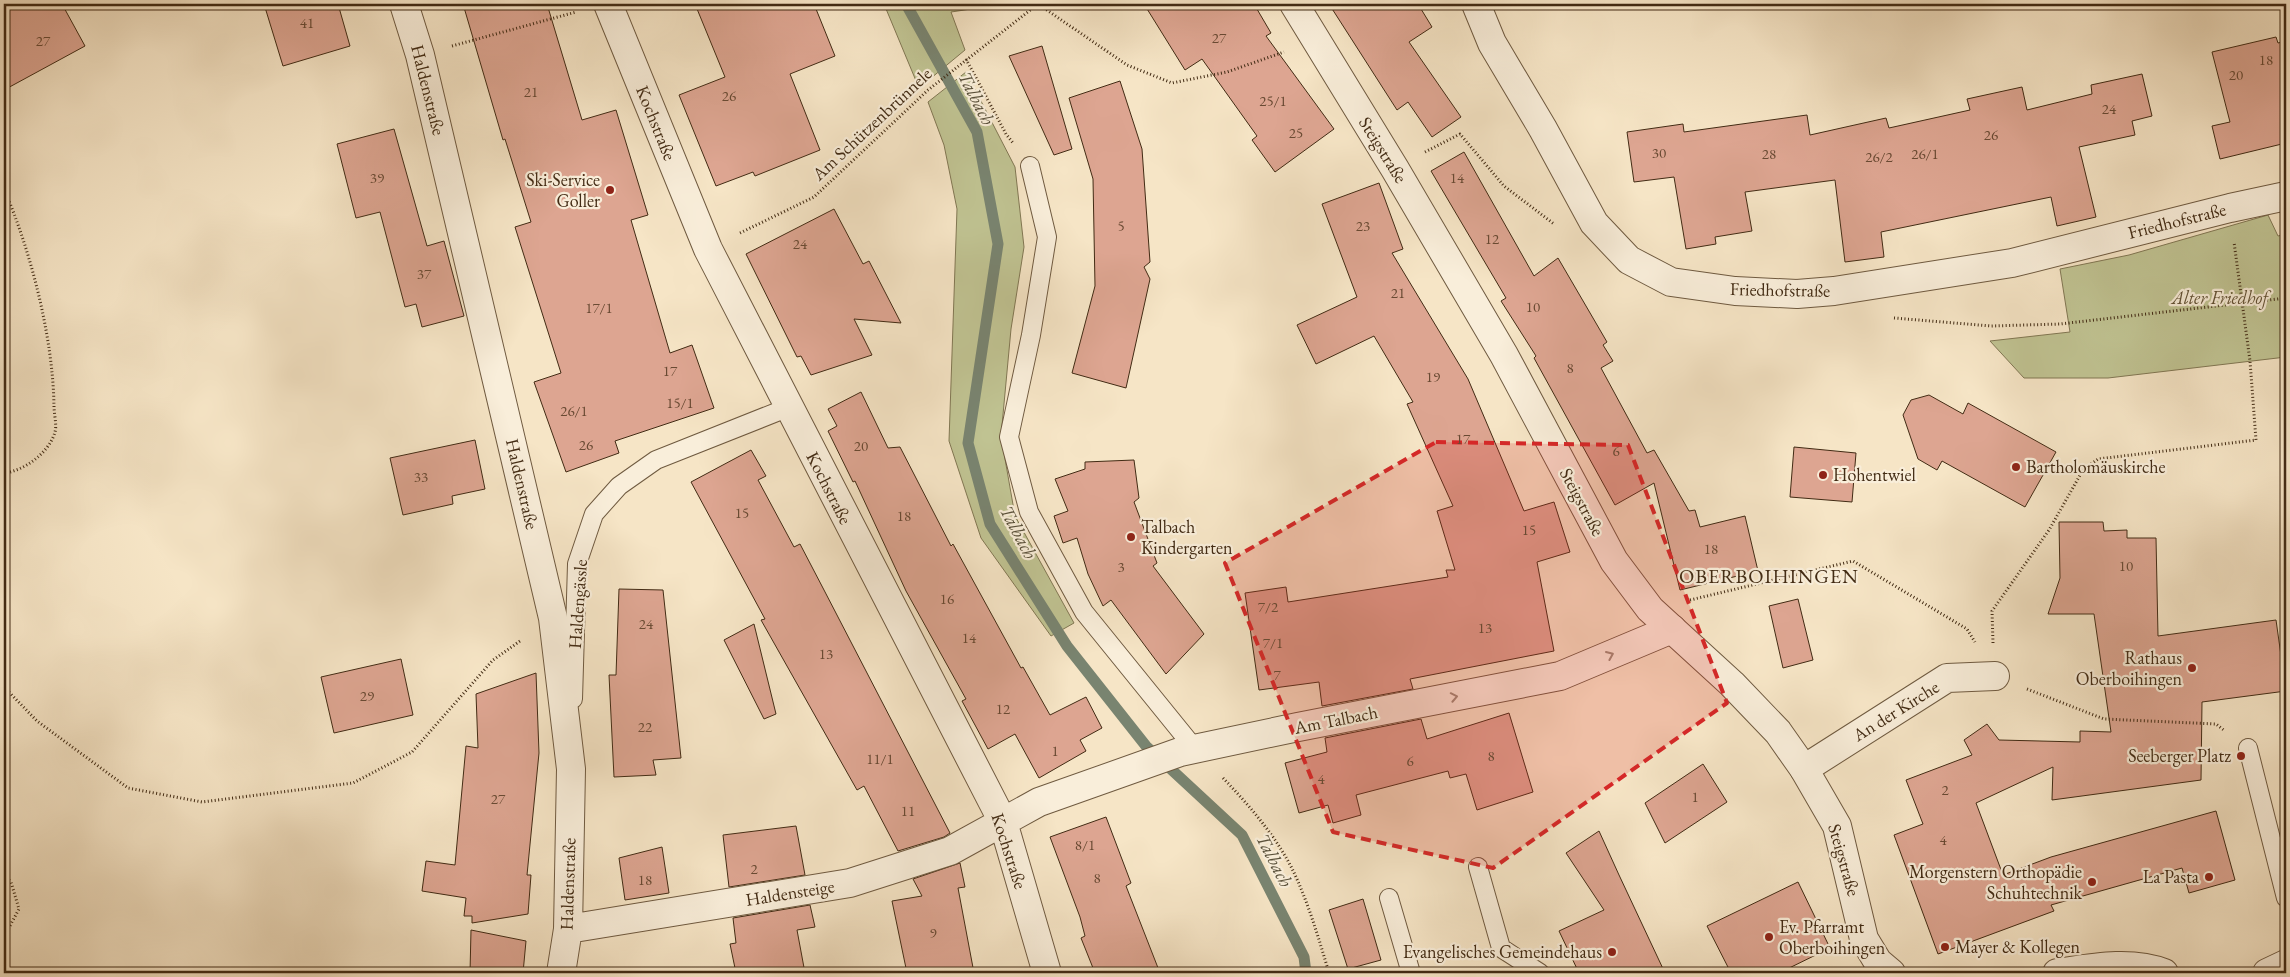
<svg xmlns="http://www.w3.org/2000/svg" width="2290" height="977" font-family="'EB Garamond',serif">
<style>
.green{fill:#c0c392;stroke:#817753}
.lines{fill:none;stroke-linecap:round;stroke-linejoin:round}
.stream{stroke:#798470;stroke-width:11}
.building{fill:#dda591;stroke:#422b14}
.service-casing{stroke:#6f5a40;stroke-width:20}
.minor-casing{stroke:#6f5a40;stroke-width:30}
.tertiary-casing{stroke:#6f5a40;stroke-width:30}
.path{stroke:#422b14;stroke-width:3;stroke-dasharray:1 2.5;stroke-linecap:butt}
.service{stroke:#f9eeda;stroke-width:18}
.minor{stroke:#f9eeda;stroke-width:28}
.tertiary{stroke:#f9eeda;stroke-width:28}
.oneway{stroke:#9e8c77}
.marked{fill:#d62828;fill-opacity:0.2;stroke:#d62828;stroke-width:4;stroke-dasharray:10 6;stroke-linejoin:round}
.poi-dot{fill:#8f2418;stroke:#f9eeda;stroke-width:2}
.labels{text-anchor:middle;stroke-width:4.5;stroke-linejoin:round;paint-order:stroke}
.number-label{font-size:15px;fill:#694a33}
.street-label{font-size:18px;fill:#422b14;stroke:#f9eeda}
.poi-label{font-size:18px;fill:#422b14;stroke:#f9eeda;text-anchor:end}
.park-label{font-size:18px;font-style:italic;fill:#625134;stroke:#f9eeda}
.water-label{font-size:19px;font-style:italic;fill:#59503a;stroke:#f9eeda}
.quarter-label{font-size:20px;letter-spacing:1px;fill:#422b14;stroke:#f9eeda}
</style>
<rect width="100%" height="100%" fill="#f6e5c6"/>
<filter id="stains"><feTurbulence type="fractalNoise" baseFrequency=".004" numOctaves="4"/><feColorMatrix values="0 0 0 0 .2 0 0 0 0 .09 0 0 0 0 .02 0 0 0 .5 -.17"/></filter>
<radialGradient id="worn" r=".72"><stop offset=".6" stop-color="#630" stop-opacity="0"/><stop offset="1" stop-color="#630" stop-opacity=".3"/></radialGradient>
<path class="green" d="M884,4h85l2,5 -20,3 14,38 -46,38z
M966,72l49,95 9,80 -13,82 -10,107 14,80 59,107 -23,13 -70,-98 -32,-97 8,-232 -13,-64 -16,-43z
M2268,215l10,21 8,-2v123l-178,21h-84l-34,-37 80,-9 -10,-63 69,-14z"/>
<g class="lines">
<path class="stream" d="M906,4l71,128 21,112 -30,199 22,81 77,122 79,100 96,89 62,122 2,16"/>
</g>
<path class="building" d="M4,4h58l23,42 -81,44z
M264,4h74l12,42 -67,20z
M463,4h84l35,116 34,-10 32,105 -17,5 39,133 22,-8 22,63 -99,33 4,12 -53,19 -32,-90 27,-9 -46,-146 16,-5 -26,-83 -2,1z
M695,4h119l21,52 -45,18 30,76 -65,26 -2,-4 -37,14 -37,-91 46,-18z
M1144,4h110l17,29 -5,3 68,93 -59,43 -23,-32 5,-4 -55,-77 -17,11z
M1329,4h89l14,23 -23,15 52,75 -29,20 -24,-35 -11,8z
M2276,37l2,6 8,-2v102l-66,16 -8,-33 18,-4 -18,-70z
M1042,46l30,103 -18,6 -45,-99z
M2142,74l10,42 -20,5 3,14 -56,12 17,70 -39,9 -6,-29 -170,35 3,25 -39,5 -10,-82 -90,12 7,39 -37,6 1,7 -30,5 -12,-72 -40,5 -7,-50 56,-8 1,8 123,-17 3,20 76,-17 3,10 81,-18 -3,-11 55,-12 5,23 65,-16 -1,-9z
M1120,81l22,68 8,113 -6,5 6,12 -24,109 -54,-15 23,-87 -2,-107 -24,-81z
M394,129l33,117 17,-5 20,75 -42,11 -6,-23 -11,3 -25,-95 -24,6 -19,-74z
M1464,152l70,124 24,-18 49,84 -4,3 10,16 -12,7 46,85 7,-3 35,61 6,-1 5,17 45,-11 13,55 -78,19 -26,-107 -39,22 -81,-147 2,-2 -35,-55 5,-3 -75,-127z
M1379,183l24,66 -11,4 76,126 56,132 30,-9 16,50 -33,10 17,89 -144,28 3,10 -91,17 -3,-24 -60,8 -14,-97 41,-6 2,15 160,-25 -2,-7h9l-18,-59 16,-5 -46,-102 6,-2 -39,-66 -58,28 -19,-39 60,-28 -35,-93z
M834,209l29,55 6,-3 32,62 -47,-4 18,36 -61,20 -10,-19 -4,1 -51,-103z
M861,392l27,56 12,-1 51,99 2,-2 68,124 2,-1 27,48 36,-18 16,31 -22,12 6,11 -47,27 -24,-44 -27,15 -26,-48 4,-2 -60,-108 -51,-110 -2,1 -25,-51 9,-5 -9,-17z
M1929,395l34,19 5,-11 88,49 -31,55 -83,-46 -5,9 -19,-11 -15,-44 8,-15z
M475,440l10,49 -33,7 1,8 -50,11 -13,-57z
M1794,447l62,6 -4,49 -62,-5z
M751,450l15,26 -8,4 36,67 6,-3 24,46 126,243 -6,4 -46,14 -34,-65 -7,4 -96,-170 4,-1 -74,-137z
M1134,460l5,38 -5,4 23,61 -4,3 51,68 -38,40 -55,-74 -8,6 -15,-32 -11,-36 -14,5 -9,-27 14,-5 -13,-32 30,-10v-7z
M2059,522h44l1,9 23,-1v8h29l2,98 118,-16 10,71 -84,11 -1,78 -149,20 1,-33 -77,36 27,72 48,-18 165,-46 19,69 -46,13 -7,-25 -131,37 3,6 -116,43 -44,-119 29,-11 -17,-44 66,-25 -8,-15 23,-16 12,16 81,2v-11l31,1 -17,-118h-46l12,-36z
M619,589l44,1 18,168 -28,2 3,15 -42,2 -5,-102h7z
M1798,599l15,61 -30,8 -14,-62z
M754,624l22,90 -12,5 -40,-79z
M401,659l12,56 -79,18 -13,-56z
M536,673l3,80 -12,122h4l-3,39 -56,9v-7h-8l2,-18 -44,-7 4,-30 29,4 11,-119 12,2 -2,-54z
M1509,713l24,79 -56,18 -11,-36 -16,4 -2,-7 -92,24 5,20 -28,8 -5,-18 -29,8 -14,-50 42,-11 -2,-14 96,-19 6,20z
M1703,764l24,38 -62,41 -20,-40z
M1106,817l25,66 -5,3 34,87h-65l-14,-35 4,-2 -5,-19 -30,-80z
M796,826l9,49 -76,12 -6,-52z
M1599,831l20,44 46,98h-86l-20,-42 45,-21 -38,-57z
M662,847l7,46 -44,7 -6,-42z
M960,863l5,24 -7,1 16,85h-67l-15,-72 30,-5 -9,-17z
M1798,882l32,66 -51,25h-48l-24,-47z
M1363,899l18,61 -33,9 -19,-59z
M810,905l5,22 -18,3 8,43h-69l-6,-29 6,-1 -3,-25z
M471,930l55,11 -3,32h-53z"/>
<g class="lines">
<g class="service-casing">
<path id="service" d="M1030,166l17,71 -16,98 -22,102 20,75 55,100 111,137
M573,699l4,-135 17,-50 25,-28 37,-26 131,-52
M2248,748l38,150
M1478,867l23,81 39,25
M1389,898l22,75"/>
</g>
<g class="minor-casing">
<path id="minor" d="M404,4l16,51 133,563 18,151 -3,160 -7,44
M608,4l100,245 295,573 44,151
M1476,4l16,39 51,86 51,94 35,37 42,22 64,9 62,3 37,-3 178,-28 218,-55 56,-12
M1804,769l143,-91 48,-2
M568,929l282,-46 100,-32 89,-49 141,-50 118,-25 262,-51 112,-47
M2267,973l19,-9"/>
</g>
<g class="tertiary-casing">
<path id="tertiary" d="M1294,4l101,165 109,186 110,206 36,48 82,75 46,48 26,37 33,57 27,113 14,23 13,11
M2057,973c34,-5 74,-13 107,0"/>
</g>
<path class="path" d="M452,46l124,-34
M966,59l40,75 7,9
M1425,152l35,-18 44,52 50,38
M4,189c27,62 49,149 50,217 0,8 3,19 1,26 -6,21 -31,39 -51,41
M740,233l74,-36 114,-107 110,-86 89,61 45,18 55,-11 57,-20
M1894,318l97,8 69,-2 226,-26
M1690,600l163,-39 114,68 8,13
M1993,643l-1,-32 57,-81 34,-60 15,-11 158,-19 -6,-79 -16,-119
M4,687l33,34 91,67 74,14 151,-19 59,-31 81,-92 27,-19
M2027,689l77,30 112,5 9,7
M1223,778c23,24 44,48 61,76 20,33 34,82 45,119
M4,875l7,7 8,27 -15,28"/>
<use href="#service" class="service"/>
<use href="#minor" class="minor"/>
<use href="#tertiary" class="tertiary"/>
</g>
<defs><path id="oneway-chevron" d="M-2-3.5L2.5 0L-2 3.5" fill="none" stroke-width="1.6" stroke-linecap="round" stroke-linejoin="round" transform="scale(1.25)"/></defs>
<g class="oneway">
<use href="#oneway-chevron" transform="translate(1610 655) rotate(-23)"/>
<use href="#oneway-chevron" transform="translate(1454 697) rotate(-11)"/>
</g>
<path class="marked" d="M1436,442l192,3 99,258 -234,165 -160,-36 -108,-269z"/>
<g class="poi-dot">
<circle cx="610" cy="190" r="5"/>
<circle cx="2016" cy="467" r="5"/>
<circle cx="1823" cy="475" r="5"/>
<circle cx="1131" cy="537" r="5"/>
<circle cx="2192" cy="668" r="5"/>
<circle cx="2241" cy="756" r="5"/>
<circle cx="2209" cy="877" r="5"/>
<circle cx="2092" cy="882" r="5"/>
<circle cx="1769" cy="937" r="5"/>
<circle cx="1945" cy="947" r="5"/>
<circle cx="1612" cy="952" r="5"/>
</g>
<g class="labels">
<g class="number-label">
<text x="307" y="28">41</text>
<text x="1219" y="43">27</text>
<text x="43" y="46">27</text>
<text x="2266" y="65">18</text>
<text x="2236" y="80">20</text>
<text x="531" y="97">21</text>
<text x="729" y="101">26</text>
<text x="1273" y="106">25/1</text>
<text x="2109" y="114">24</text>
<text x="1296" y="138">25</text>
<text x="1991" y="140">26</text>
<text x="1659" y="158">30</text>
<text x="1769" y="159">28</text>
<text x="1925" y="159">26/1</text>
<text x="1879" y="162">26/2</text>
<text x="377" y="183">39</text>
<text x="1457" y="183">14</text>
<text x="1121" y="231">5</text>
<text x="1363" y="231">23</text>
<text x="1492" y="244">12</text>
<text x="800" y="249">24</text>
<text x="424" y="279">37</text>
<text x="1398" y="298">21</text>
<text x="1533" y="312">10</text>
<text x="599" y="313">17/1</text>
<text x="1570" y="373">8</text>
<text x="670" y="376">17</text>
<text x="1433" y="382">19</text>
<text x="680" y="408">15/1</text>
<text x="574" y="416">26/1</text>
<text x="1463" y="444">17</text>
<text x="586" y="450">26</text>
<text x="861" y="451">20</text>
<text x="1616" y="456">6</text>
<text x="421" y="482">33</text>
<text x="742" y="518">15</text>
<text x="904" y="521">18</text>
<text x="1529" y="535">15</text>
<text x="1711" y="554">18</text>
<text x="2126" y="571">10</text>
<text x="1121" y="572">3</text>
<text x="947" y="604">16</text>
<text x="1268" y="612">7/2</text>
<text x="646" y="629">24</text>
<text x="1485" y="633">13</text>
<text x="969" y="643">14</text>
<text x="1273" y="648">7/1</text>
<text x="826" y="659">13</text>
<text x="1277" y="680">7</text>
<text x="367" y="701">29</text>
<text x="1003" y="714">12</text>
<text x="645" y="732">22</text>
<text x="1055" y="756">1</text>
<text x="1491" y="761">8</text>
<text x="880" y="764">11/1</text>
<text x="1410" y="766">6</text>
<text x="1321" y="784">4</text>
<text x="1945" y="795">2</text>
<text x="1695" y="802">1</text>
<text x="498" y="804">27</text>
<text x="908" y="816">11</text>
<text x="1943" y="845">4</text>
<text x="1085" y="850">8/1</text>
<text x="754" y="874">2</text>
<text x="1097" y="883">8</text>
<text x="645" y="885">18</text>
<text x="933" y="938">9</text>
</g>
<g class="street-label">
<text transform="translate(428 90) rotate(76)" y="6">Haldenstraße</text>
<text transform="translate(656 123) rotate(68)" y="6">Kochstraße</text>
<text transform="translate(872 124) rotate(-43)" y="6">Am Schützenbrünnele</text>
<text transform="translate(1383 150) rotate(58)" y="6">Steigstraße</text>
<text transform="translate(2177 221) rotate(-14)" y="6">Friedhofstraße</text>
<text transform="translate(1780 290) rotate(1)" y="6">Friedhofstraße</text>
<text transform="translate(522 484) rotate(77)" y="6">Haldenstraße</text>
<text transform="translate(829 488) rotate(63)" y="6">Kochstraße</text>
<text transform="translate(1582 502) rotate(62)" y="6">Steigstraße</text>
<text transform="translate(578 604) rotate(-86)" y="6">Haldengässle</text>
<text transform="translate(1896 711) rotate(-32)" y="6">An der Kirche</text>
<text transform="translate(1336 720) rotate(-11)" y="6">Am Talbach</text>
<text transform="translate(1009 851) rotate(72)" y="6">Kochstraße</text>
<text transform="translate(1844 860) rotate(74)" y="6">Steigstraße</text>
<text transform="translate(568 884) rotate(-88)" y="6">Haldenstraße</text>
<text transform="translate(790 893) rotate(-9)" y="6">Haldensteige</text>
</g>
<g class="poi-label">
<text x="600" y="186">Ski-Service<tspan x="600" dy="21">Goller</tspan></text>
<text x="2026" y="473" text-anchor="start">Bartholomäuskirche</text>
<text x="1833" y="481" text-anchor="start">Hohentwiel</text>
<text x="1141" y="533" text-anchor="start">Talbach<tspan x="1141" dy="21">Kindergarten</tspan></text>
<text x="2182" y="664">Rathaus<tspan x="2182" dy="21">Oberboihingen</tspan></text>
<text x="2231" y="762">Seeberger Platz</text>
<text x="2082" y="878">Morgenstern Orthopädie<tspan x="2082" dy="21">Schuhtechnik</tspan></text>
<text x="2199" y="883">La Pasta</text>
<text x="1779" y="933" text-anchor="start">Ev. Pfarramt<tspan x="1779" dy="21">Oberboihingen</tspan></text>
<text x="1955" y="953" text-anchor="start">Mayer &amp; Kollegen</text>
<text x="1602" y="958">Evangelisches Gemeindehaus</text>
</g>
<g class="park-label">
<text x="2220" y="304">Alter Friedhof</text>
</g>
<g class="water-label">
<text transform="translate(977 98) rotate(63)" y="7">Talbach</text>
<text transform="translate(1019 532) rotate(62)" y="7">Talbach</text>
<text transform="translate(1275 860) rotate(63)" y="7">Talbach</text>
</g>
<g class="quarter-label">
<text x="1769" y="583">OBERBOIHINGEN</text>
</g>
</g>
<rect width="2290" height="977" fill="none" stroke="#f6e5c6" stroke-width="20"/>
<rect x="5" y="5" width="2280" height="967" fill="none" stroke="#422b14" stroke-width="2.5"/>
<rect x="10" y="10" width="2270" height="957" fill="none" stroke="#422b14"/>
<rect width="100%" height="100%" filter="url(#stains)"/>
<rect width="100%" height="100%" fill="url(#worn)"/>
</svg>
